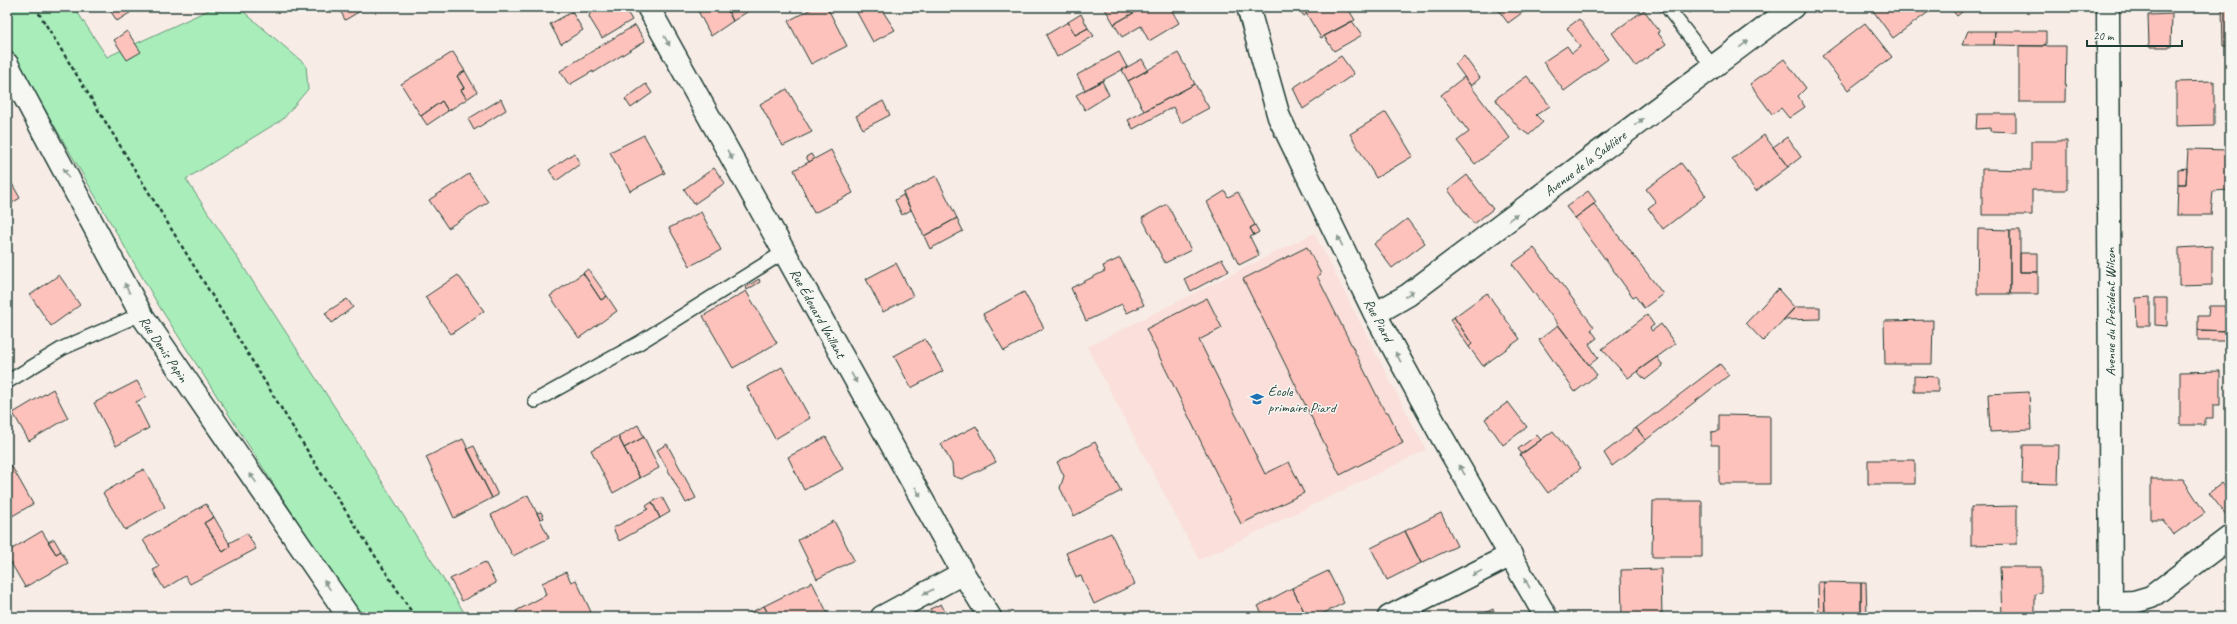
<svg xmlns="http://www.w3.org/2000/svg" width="2237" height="624" font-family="Caveat,sans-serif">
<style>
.built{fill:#fadfda}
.green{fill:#a9eeba;stroke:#649677}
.building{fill:#fec2bc;stroke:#1f3d34}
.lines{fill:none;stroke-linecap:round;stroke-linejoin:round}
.service-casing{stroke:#1f3d34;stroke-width:16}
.minor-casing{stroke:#1f3d34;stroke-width:25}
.tertiary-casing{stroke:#1f3d34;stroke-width:25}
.path{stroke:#1f3d34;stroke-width:2.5;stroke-dasharray:4 3;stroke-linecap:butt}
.service{stroke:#f6f6f2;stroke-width:13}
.minor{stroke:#f6f6f2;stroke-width:22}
.tertiary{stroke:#f6f6f2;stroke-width:22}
.oneway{fill:#8a9a93}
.labels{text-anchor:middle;stroke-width:3;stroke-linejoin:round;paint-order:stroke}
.street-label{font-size:14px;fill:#1f3d34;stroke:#f6f6f2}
.poi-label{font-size:14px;fill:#1f3d34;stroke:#f6f6f2;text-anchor:start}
</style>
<rect width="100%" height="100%" fill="#f8ece7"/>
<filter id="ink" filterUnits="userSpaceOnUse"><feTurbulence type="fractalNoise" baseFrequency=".025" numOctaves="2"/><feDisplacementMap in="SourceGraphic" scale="8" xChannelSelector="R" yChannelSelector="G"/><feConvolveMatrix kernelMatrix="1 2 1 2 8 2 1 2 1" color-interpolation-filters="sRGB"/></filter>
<g filter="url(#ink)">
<path class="built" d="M1314,233l112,217 -227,110 -112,-213z"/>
<path class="green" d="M7,7h67l33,50 108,-50h23l68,58 2,24 -25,30 -97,60 163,250 118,188h-108l-200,-311 -152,-262z"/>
<path class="building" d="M108,7h31l-22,14z
M139,7h9l-7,5z
M340,7h27l-22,13 -6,-12z
M602,7h5l3,4 6,-4h8l8,13 -30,18 -13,-21 2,-7z
M696,7h30l7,14 -22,15z
M726,7h18l3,5 -14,9z
M815,7h12l20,39 -36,18 -23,-43z
M854,7h26l15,23 -22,12z
M1104,7h40l-30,17z
M1144,7h26l9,16 -30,18 -8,-15 -19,11 -8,-13z
M1298,7h49l8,13 -34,18 -18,-30 -3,3z
M1496,7h34l-22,16z
M1685,7h13l-9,6z
M1872,7h62v1l-41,30 -22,-30z
M1950,7h18l-11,9z
M2222,7h8v39h-7z
M1303,8l4,6 -3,2 -4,-5z
M1644,10l16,22 -2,1 8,11 -30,22 -24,-33z
M572,12l11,18 -22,14 -11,-20z
M1081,14l7,14 -13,7 -7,-13z
M2172,14l-1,33h-22l-1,-32z
M1579,19l29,40 -44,32 -21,-29 24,-16 5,7 8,-6 -13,-19z
M1352,21l10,14 -28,16 -10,-15z
M1068,22l7,13 13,-7 6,8 -37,21 -11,-22z
M1865,23l27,34 -44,33 -26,-34z
M635,25l10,16 -52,32v-2l-24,14 -9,-14z
M127,31l14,21 -14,8 -13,-20z
M1968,31h27l-1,14h-32z
M1995,31h51v15l-52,-1z
M2019,46h47l-1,56h-46z
M453,52l12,19 -8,5 7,12 -3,2 6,9 -19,12 -6,-10 -21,15 -20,-32z
M1119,52l8,15 -42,23 -8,-15z
M1178,53l17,31 -51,27 -16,-30z
M1341,56l13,18 -51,35 -10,-21z
M1464,56l16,22 -9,8 -16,-22z
M1142,59l6,11 -20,11 -6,-11z
M1784,59l22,29 -8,8 7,11 -16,11 -8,-10 -9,6 -22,-30z
M465,71l12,21 -10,7 -6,-9 3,-2 -7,-12z
M1527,76l23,30 -14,9 7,7 -14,13 -10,-7 -24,-29z
M1464,77l46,61 -35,26 -18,-23 12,-9 -28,-37z
M1102,81l7,14 -24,15 -9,-15z
M2214,81v44l-38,1v-44z
M646,84l6,9 -21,15 -6,-9z
M1195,84l14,24 -28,15 -8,-16 -40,22 -5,-9z
M787,89l25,43 -29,14 -23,-42z
M501,99l5,11 -32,20 -6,-11z
M442,101l6,10 -21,14 -6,-9z
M883,101l7,14 -27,14 -7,-13z
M1386,112l27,44 -37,22 -26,-44z
M1977,114h39v18l-26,-1v-3l-14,1z
M644,135l21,38 -35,18 -20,-39z
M1764,135l24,32 -32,24 -24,-32z
M1787,137l14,20 -13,10 -15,-20z
M2031,141h36v49h-35v25h-50v-46l49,1z
M2188,149l42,1v40l-17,1 -2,24h-34l1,-31h8z
M831,150l22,43 -39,20 -20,-43z
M574,153l6,11 -24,17 -7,-11z
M811,154l3,5 -5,3 -3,-5z
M1681,163l25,33 -43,33 -15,-21 8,-6 -10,-13z
M714,168l11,15 -31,21 -10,-15z
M2187,168l-1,16h-8v-15z
M469,174l19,28 -40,26 -19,-28z
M7,175l13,23 -13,8z
M1467,175l26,34 -19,15 -26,-34z
M936,176l21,42 -33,18 -21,-43z
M1225,191l3,6 10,-5 17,33 -5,3 4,7 -4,2 9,18 -20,10 -32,-63z
M1588,191l8,11 -21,16 -9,-11z
M903,195l8,15 -9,5 -7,-15z
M1167,204l24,46 -26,13 -23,-45z
M1594,204l69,90 -19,14 -9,-12 -2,1 -58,-79z
M701,212l20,38 -31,16 -21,-38z
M957,218l6,13 -33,18 -6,-13z
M1407,219l18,24 -33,25 -18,-24z
M1255,225l4,7 -5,3 -4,-7z
M1978,229l32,1v64h-33z
M2010,230h10v42h18v22h-28z
M2212,246v39l-33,1v-38z
M1307,247l14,27 -4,2 68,136h3l15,31 -63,32 -97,-196z
M1534,248l60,79 -3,3 6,8 -8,6 9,14 -9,7 -77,-101z
M2020,253h18v19h-18z
M1120,258l24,47 -17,8 -5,-9 -36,17 -15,-33 34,-17 -2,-5z
M1222,259l7,12 -38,20 -7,-12z
M896,263l17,33 -30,16 -17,-33z
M588,269l19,27 -6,4 -18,-27z
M583,273l18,27 6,-4 10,15 -38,27 -29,-42z
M59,275l21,30 -29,21 -21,-31z
M458,275l26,36 -33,23 -26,-37z
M759,279l1,3 -13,8 -1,-3z
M1778,289l17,19 -32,33 -17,-18z
M746,291l31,52 -44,25 -30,-52z
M1024,292l20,36 -40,23 -21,-37z
M1487,293l33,46 -37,27 -14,-19 3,-3 -18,-27z
M2150,297v29h-13l-1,-28z
M1207,298l15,30 -23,12 66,134 24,-12 15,31 -63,31 -95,-195z
M2155,298h12v28l-12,-1z
M347,299l6,8 -21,16 -7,-10z
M2209,306h16v10l5,-1v16l-32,-1v-14h10z
M1795,307h25v12l-37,1z
M1647,315l7,10 -4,3 2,3 9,-7 14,20 -47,34 -26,-29z
M1454,317l18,27 -3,3 -19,-27z
M1933,320l-1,44h-47l-1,-43z
M1558,325l39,50 -22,17 -36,-52z
M2198,330l32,1v10h-32z
M925,339l18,32 -32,17 -17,-32z
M1657,357l6,9 -18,14 -8,-9z
M1720,364l9,11 -83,65 -10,-12z
M782,367l28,51 -35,21 -28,-52z
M2220,371v34h-7v13h-8v7h-25v-53z
M1914,376l24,1v15h-24z
M137,381l9,16 -10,5 13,26 -33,18 -22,-43z
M53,389l15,29 -39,23 -16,-28z
M2029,392l2,38 -41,2 -2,-38z
M1508,402l19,25 -24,18 -18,-26z
M1719,415l51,1v68h-51v-39h-8v-13l8,-1z
M638,425l6,12 -20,11 -6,-12z
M976,426l20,36 -34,17 -9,-3 -1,-12 -11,-20z
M1636,428l10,12 -34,26 -8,-13z
M1553,431l28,37 -33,25 -28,-38z
M1537,435l4,5 -19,14 -4,-5z
M618,436l22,42 -27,15 -22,-43z
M644,437l15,31 -19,10 -16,-30z
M826,437l17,32 -39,21 -16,-33z
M463,439l29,59 -38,20 -28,-61z
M1095,442l26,49 -47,25 -14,-28 4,-12 -7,-14z
M667,444l29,54 -10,5 -29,-53z
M2023,445h36l-1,39 -36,-1z
M474,446l24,49 -6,3 -25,-49z
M1868,460h47v24h-47z
M11,465l22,39 -26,15v-52z
M144,469l21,38 -40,23 -22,-37z
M2151,479h32l22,34 -32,22 -10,-15h-12z
M2222,483l8,11v20l-3,2 -18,-23z
M528,495l21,43 -36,18 -22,-41z
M662,497l8,15 -10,6 -8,-16z
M1653,501h49v56h-50z
M652,502l8,16 -41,23 -6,-13 35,-19 -2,-3z
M206,504l8,13 -10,6 19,29 7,-5 -1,-4 18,-10 9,16 -66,35 -5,-8 -21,13 -11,-19 6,-3 -16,-27z
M2017,506v38l-46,1v-38z
M541,512l3,6 -4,1 -3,-6z
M1441,513l16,33 -36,17 -16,-32z
M214,517l15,26 1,4 -7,5 -19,-29z
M834,521l20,39 -37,19 -19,-39z
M42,531l14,23 5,-3 7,12 -43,24 -18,-31v-4z
M1405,531l16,32 -34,17 -16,-32z
M1111,533l24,51 -41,20 -13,-28 -5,1 -10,-24z
M54,539l7,12 -5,3 -8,-12z
M485,562l11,21 -34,18 -12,-22z
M2000,567h41v25l-6,2v20l-33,1z
M1661,569l1,48h-40l-1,-47z
M1328,571l16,32 -28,14h-9l-15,-29z
M566,572l5,10 5,-2 15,32 -10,5h-62l-3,-6 30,-16 -4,-12z
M812,582l17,34 -59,1 -6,-11z
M1818,582h6l1,34 -6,1z
M1824,582l37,1v32h6v2h-48l6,-1z
M1861,583h5l1,32h-6z
M1292,588l15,29h-43l-6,-11z
M941,604l7,13h-14l-4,-8z
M764,606l6,11 -27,-1z
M1493,609l4,8h-20z
M931,612l3,5h-11z"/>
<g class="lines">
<g class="service-casing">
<path id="service" d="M1667,7l46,60
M7,382l56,-34 78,-34
M535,401l104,-58 145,-91"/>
</g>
<g class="minor-casing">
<path id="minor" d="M648,7l315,566 27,44
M1248,7l31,110 96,197 67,123 104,180
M7,64l134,250 208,303
M1375,314l33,-19 385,-288
M2111,603l23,-1 17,-5 79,-60
M882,617l81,-44
M1389,617l122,-62"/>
</g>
<g class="tertiary-casing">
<path id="tertiary" d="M2108,7l3,610"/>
</g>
<path class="path" d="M35,7l286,466 94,144"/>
<use href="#service" class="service"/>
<use href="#minor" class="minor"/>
<use href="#tertiary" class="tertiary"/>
</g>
<defs><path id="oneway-solid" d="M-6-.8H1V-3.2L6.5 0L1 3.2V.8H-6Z"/></defs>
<g class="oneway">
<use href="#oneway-solid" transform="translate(667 41) rotate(61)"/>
<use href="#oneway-solid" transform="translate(1744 44) rotate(-37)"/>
<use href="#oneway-solid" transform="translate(1639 122) rotate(-37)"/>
<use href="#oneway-solid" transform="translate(730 155) rotate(61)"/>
<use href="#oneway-solid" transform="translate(66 173) rotate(-118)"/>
<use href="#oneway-solid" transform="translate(1513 217) rotate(-37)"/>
<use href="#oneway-solid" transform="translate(1340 241) rotate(-116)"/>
<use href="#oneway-solid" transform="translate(127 288) rotate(-118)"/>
<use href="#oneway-solid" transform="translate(1409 294) rotate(-34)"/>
<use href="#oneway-solid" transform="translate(1398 357) rotate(-119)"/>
<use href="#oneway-solid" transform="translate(854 378) rotate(61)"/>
<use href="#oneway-solid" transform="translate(1462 470) rotate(-120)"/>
<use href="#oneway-solid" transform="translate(253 478) rotate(-125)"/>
<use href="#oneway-solid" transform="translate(918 492) rotate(61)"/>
<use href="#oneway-solid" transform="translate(1477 573) rotate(153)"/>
<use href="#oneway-solid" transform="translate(1527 583) rotate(-119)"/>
<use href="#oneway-solid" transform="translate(327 585) rotate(-125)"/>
<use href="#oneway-solid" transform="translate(928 592) rotate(152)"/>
</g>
</g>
<defs>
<g id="school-bare" transform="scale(1.08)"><path d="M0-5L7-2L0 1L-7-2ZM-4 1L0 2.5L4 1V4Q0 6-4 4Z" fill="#1f6fb2" stroke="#f6f6f2" stroke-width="2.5" paint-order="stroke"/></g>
</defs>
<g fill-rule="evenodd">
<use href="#school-bare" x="1257" y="399"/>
</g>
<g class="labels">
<g class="street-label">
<text transform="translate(1585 163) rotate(-37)" y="5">Avenue de la Sablière</text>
<text transform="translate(2110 312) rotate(-90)" y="5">Avenue du Président Wilson</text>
<text transform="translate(818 313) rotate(61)" y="5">Rue Édouard Vaillant</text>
<text transform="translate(1379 320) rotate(62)" y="5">Rue Piard</text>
<text transform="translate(164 349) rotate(56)" y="5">Rue Denis Papin</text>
</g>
<g class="poi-label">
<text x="1268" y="396">École<tspan x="1268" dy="16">primaire Piard</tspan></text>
</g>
</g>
<rect width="2237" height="624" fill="none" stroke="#f6f6f2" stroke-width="24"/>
<rect x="12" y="12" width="2213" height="600" fill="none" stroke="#1f3d34" stroke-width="1.5" filter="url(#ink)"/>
<path d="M2087 40v6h95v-6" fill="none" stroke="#1f3d34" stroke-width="2"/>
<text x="2093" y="40" font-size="12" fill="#1f3d34" stroke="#f6f6f2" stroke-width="3" paint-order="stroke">20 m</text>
</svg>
